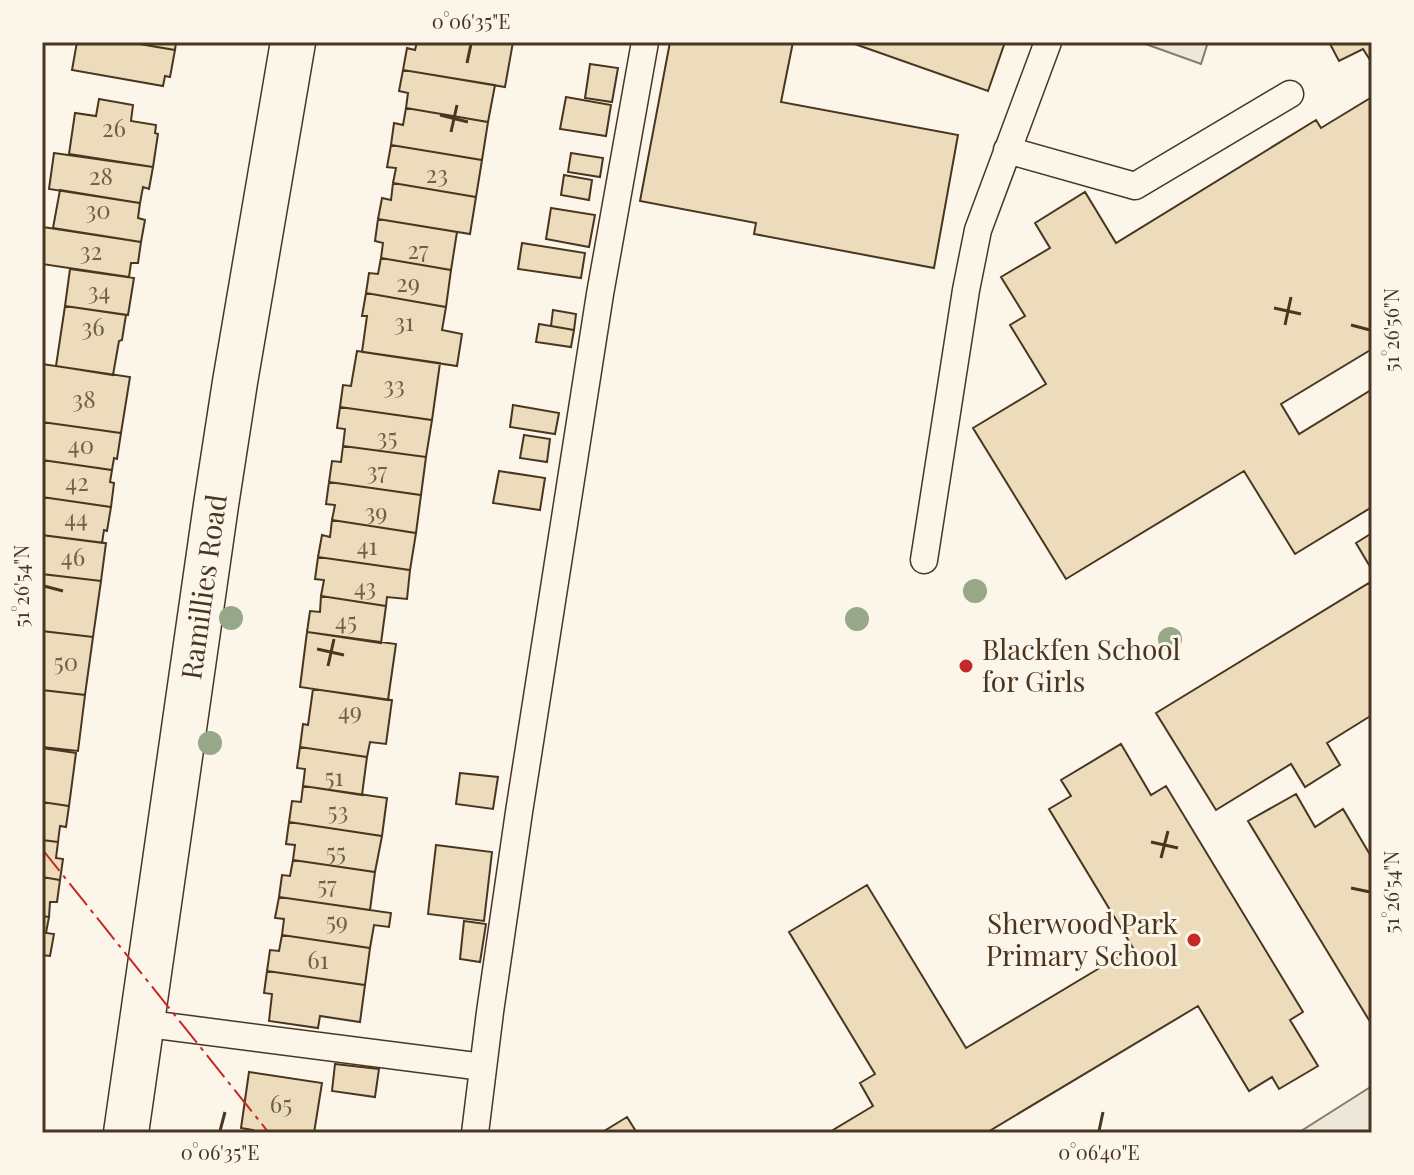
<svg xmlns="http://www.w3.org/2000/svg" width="1414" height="1175" font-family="'Playfair Display',serif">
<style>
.parking{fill:#ede7d9;stroke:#887966;stroke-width:2}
.building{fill:#ecdcbc;stroke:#4a3520;stroke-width:2}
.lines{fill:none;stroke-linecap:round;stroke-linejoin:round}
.lane-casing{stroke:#4a3520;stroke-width:29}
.street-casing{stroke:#4a3520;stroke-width:47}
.lane{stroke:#fbf6e9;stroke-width:26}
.street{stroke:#fbf6e9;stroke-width:44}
.power{stroke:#c62828;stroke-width:2;stroke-dasharray:28 6 4 6;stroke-linecap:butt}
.tree{fill:#96a887}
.ticks{fill:none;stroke:#4a3520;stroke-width:3}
.poi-dot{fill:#c62828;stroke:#fbf6e9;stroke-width:3}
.labels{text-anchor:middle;stroke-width:6;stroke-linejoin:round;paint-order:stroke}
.number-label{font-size:24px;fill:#725f47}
.street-label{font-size:28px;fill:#4a3520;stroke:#fbf6e9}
.poi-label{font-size:28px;fill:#4a3520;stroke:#fbf6e9;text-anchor:start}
.neatline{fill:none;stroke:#4a3520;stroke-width:3}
.ticks-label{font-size:20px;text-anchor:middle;fill:#4a3520}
</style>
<rect width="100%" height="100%" fill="#fbf6e9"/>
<path class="parking" d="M1140,42h68l-7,22z
M1372,1086v47h-70l-1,-2z"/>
<path class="building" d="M77,42h51l47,8 -5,27 -5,-1 -2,10 -91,-16z
M128,42h48l-1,8z
M417,42h96l-8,45 -102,-17 4,-22 8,2z
M670,42h123l-12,60 177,33 -24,133 -180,-34 2,-11 -116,-22z
M849,42h156l-17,49z
M1329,42h43v21l-9,-14 -24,12z
M590,64l28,4 -6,34 -27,-4z
M403,70l92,15 -7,37 -82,-14 2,-15 -9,-2z
M566,97l45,8 -5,31 -46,-7z
M1372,97v252l-91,55 18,30 72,-44 1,117 -77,47 -51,-83 -178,108 -93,-151 73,-44 -36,-59 15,-9 -24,-39 49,-29 -15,-25 50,-31 31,51 200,-123 5,8z
M99,99l34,6 -2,16 25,4 -1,8 3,1 -5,33 -84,-13 6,-41 21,3z
M406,108l82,14 -6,38 -91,-15 3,-22 9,2z
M391,145l91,15 -6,37 -83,-14 3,-15 -9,-1z
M54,153l99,14 -4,22 -6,-2 -3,16 -91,-14z
M571,153l32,5 -3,19 -32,-5z
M564,175l28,5 -3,20 -28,-5z
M393,183l83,14 -6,37 -92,-15 4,-21 9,2z
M60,190l80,13 -2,15 7,2 -4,22 -88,-14z
M551,208l44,7 -6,32 -43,-8z
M378,219l79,13 -6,38 -70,-12 2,-15 -8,-2z
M43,227l98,15 -3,21h-7l-2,14 -87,-13z
M522,243l63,10 -4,25 -63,-9z
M381,258l70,12 -5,37 -80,-14 3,-20 9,1z
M70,269l64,9 -6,37 -63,-9z
M366,293l80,14 -4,23 20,4 -5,32 -95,-14 5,-36h-5z
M65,306l61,9 -4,25 -3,1 -6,34 -57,-9z
M553,310l23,4 -2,16 -23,-4z
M539,324l35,6 -3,17 -35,-5z
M357,351l83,12 -8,57 -92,-13 3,-22 8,1z
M42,364l88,13 -9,56 -79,-11z
M513,405l46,8 -4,21 -45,-7z
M340,407l92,13 -6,37 -83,-11 2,-17 -8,-1z
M42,422l79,11 -4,26 -3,-1 -2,12 -70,-10z
M524,435l26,4 -3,23 -27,-4z
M343,446l83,11 -5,38 -92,-13 3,-21 9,1z
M42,460l70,10 -2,12 4,1 -3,24 -69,-10z
M499,471l46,7 -5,32 -47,-7z
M329,482l92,13 -5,38 -84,-13 3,-15 -9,-1z
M42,497l69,10 -4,24 -3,-1 -2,13 -60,-8z
M332,520l84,13 -6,37 -92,-13 4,-22 8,2z
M1372,533v37l-16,-27z
M42,535l64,8 -5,38 -59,-7z
M318,557l92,13 -3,29 -20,-2 -1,9 -65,-10 3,-16 -9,-1z
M42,574l59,7 -8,56 -51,-6z
M1369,583l3,5v127l-45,28 13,22 -35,22 -14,-23 -75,46 -60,-97z
M321,596l65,10 -5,37 -74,-11 3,-21 10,1z
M42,631l51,6 -8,58 -43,-5z
M307,632l89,12 -8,56 -88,-13z
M313,689l79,11 -6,44 -16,-2 -3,15 -67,-10 3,-23 5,1z
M42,690l43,5 -7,56 -36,-4z
M1121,744l30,51 15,-9 137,226 -13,8 28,46 -39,23 -7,-12 -23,14 -51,-85 -212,127h-158l45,-27 -13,-23 15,-9 -86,-142 78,-47 99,163 167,-100 -84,-139 22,-13 -10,-16z
M300,747l67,10 -5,38 -59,-9 2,-17 -8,-1z
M42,748l34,5 -7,53 -27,-4z
M460,773l38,4 -5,32 -37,-5z
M303,786l84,12 -5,38 -93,-14 3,-21 9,1z
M1296,794l19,33 28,-18 29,49v167l-124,-204z
M42,802l27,4 -3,21 -6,-1 -2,16 -16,-2z
M289,822l93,14 -7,36 -82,-12 2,-15 -9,-1z
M42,840l16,2 -2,16 7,1 -3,21 -18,-3z
M436,845l56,7 -8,69 -56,-7z
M293,860l82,12 -5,38 -91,-13 3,-22 8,1z
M42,877l18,3 -3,22h-7l-1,15 -7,-1z
M279,897l112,16 -2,14 -15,-2 -4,23 -88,-13 2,-16 -9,-1z
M42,916l7,1 -3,16 8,1 -4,22 -8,-1z
M464,921l22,3 -6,38 -20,-3z
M282,935l88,13 -5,37 -98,-14 3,-21 9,1z
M267,971l98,14 -5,37 -40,-6 -2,12 -49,-7 3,-27 -8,-1z
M335,1064l44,5 -4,28 -43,-6z
M249,1072l73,11 -8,50h-62l1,-3 -12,-2z
M627,1117l10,16h-36z"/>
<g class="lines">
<g class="lane-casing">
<path id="lane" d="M1007,150l128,36 155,-92
M924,560l42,-270 12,-60 70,-188
M141,1023l342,44
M475,1133l15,-121 29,-200 81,-518 45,-252"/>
</g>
<g class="street-casing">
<path id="street" d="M126,1133l90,-628 19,-123 58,-340"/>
</g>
<use href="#lane" class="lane"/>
<use href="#street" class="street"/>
<path class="power" d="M42,849l227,284"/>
</g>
<g class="tree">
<circle cx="975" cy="591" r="12"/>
<circle cx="231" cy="618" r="12"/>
<circle cx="857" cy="619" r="12"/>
<circle cx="1170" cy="639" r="12"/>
<circle cx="210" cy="743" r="12"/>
</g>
<path class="ticks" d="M467,63l4,-19M440,115l28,7M451,132l6,-27M1274,308l27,6M1285,325l6,-28M1351,325l19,5M44,586l19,5M317,649l27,6M328,666l6,-27M1151,842l27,6M1161,858l7,-27M1351,888l19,4M220,1131l5,-19M1099,1131l4,-19"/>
<g class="poi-dot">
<circle cx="966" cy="666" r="8"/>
<circle cx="1194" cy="940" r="8"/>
</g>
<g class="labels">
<g class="number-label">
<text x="114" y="137">26</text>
<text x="437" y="183">23</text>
<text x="101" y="185">28</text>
<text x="98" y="219">30</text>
<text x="418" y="259">27</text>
<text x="91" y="260">32</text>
<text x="408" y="292">29</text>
<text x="99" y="300">34</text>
<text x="404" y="331">31</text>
<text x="93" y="336">36</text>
<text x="394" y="394">33</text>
<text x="84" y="408">38</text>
<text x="387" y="446">35</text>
<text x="81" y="454">40</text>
<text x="377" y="480">37</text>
<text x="77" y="491">42</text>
<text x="376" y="521">39</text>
<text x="76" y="527">44</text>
<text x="367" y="555">41</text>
<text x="73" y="566">46</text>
<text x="365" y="596">43</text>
<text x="346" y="630">45</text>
<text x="66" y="671">50</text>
<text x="350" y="720">49</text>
<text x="334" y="786">51</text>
<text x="338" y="820">53</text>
<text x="336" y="861">55</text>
<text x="327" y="894">57</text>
<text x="337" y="930">59</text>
<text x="318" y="969">61</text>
<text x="281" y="1113">65</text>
</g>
<g class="street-label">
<text transform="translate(204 587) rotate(-82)" y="10">Ramillies Road</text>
</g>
<g class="poi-label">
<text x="982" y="660">Blackfen School<tspan x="982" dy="32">for Girls</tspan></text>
<text x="1178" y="934" text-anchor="end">Sherwood Park<tspan x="1178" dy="32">Primary School</tspan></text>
</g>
</g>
<rect width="1414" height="1175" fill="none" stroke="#fbf6e9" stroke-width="88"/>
<rect x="44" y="44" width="1326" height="1087" class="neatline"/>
<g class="ticks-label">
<text x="471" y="29">0°06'35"E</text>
<text transform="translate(1392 330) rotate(-90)" y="7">51°26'56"N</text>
<text transform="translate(22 586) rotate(-90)" y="7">51°26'54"N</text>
<text transform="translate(1392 892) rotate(-90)" y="7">51°26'54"N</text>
<text x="220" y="1160">0°06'35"E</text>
<text x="1099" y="1160">0°06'40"E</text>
</g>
</svg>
